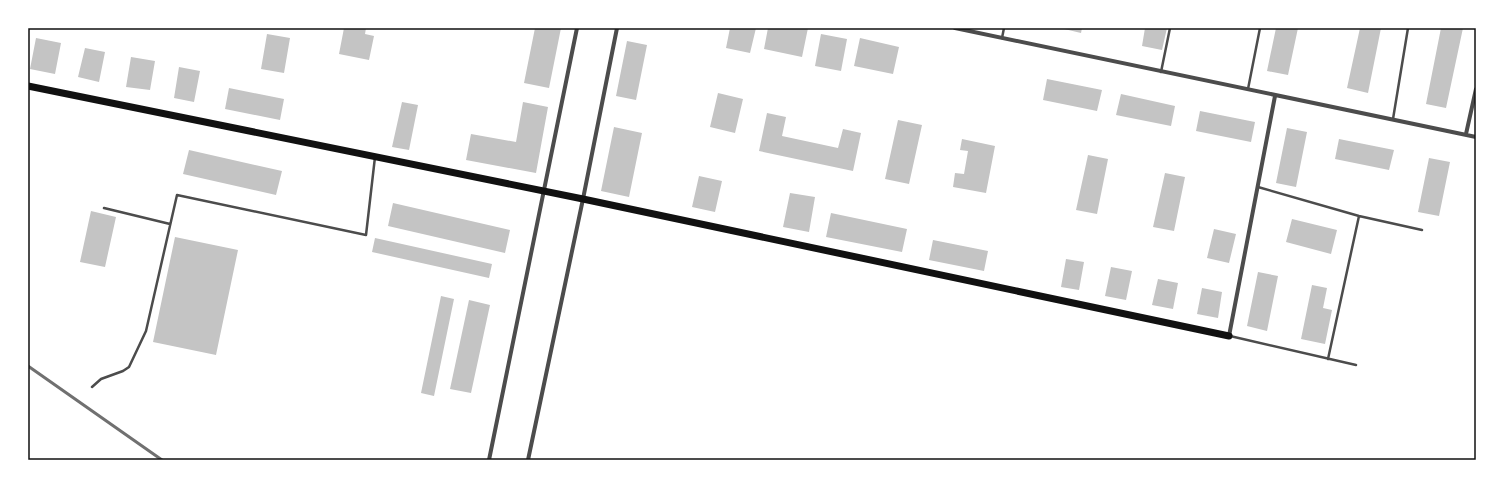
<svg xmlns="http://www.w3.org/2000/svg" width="1504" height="488" font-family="'DM Sans',sans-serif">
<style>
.building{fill:#c4c4c4}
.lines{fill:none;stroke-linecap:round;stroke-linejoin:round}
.service{stroke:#4c4c4c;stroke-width:2.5}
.minor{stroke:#4c4c4c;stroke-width:4}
.secondary{stroke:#111;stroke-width:7}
.rail{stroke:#707070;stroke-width:3}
.neatline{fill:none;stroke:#111;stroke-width:1.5}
</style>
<rect width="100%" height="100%" fill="#fff"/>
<path class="building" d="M344,28h22l-1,6 9,2 -5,24 -30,-6z
M535,28h26l-12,60 -25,-5z
M730,28h26l-6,25 -24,-5z
M768,28h40l-6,29 -38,-8z
M1060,28h22l-1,5z
M1145,28h22l-5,22 -20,-4z
M1276,28h22l-10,47 -21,-4z
M1360,28h21l-13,65 -21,-5z
M1441,28h22l-17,80 -20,-4z
M267,34l23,4 -6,35 -23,-4z
M821,34l26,5 -6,32 -26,-5z
M36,38l25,5 -6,31 -25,-5z
M860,38l39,9 -6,27 -39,-8z
M627,41l20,4 -11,55 -20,-4z
M85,48l20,4 -6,30 -21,-5z
M131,57l24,4 -5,29 -24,-3z
M179,67l21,4 -6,31 -20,-4z
M1047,79l55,11 -5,21 -54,-11z
M229,88l55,11 -4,21 -55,-11z
M718,93l25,6 -8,34 -25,-6z
M1121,94l54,12 -4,20 -55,-11z
M402,102l16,3 -9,45 -17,-3z
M523,102l25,5 -12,66 -70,-13 5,-26 45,8z
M1200,111l55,11 -4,20 -55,-11z
M767,113l19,4 -4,19 56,12 5,-19 18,4 -8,38 -94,-20z
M898,120l24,5 -13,59 -24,-5z
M614,127l28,6 -13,64 -28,-6z
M1287,128l20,4 -11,55 -20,-4z
M962,139l33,7 -9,47 -33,-6 2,-14 9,1 4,-23 -8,-1z
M1339,139l55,11 -5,20 -54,-11z
M189,150l93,21 -6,24 -93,-21z
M1088,155l20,4 -11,55 -21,-4z
M1429,158l21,4 -11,54 -21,-4z
M1165,173l20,4 -11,54 -21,-4z
M699,176l23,5 -7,31 -23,-5z
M790,193l25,4 -6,35 -26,-5z
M393,203l117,27 -5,23 -117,-27z
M91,211l25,6 -11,50 -25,-5z
M831,213l76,16 -5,23 -76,-15z
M1292,219l45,11 -6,24 -45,-12z
M1214,229l22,5 -7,29 -22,-5z
M175,237l63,13 -22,105 -63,-13z
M375,238l117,26 -3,14 -117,-26z
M933,240l55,11 -4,20 -55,-11z
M1066,259l18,3 -5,28 -18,-3z
M1111,267l21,4 -6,29 -21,-4z
M1258,272l20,4 -11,55 -20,-5z
M1158,279l20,4 -5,26 -21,-4z
M1312,285l15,3 -4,20 9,2 -7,34 -24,-5z
M1202,288l20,4 -4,26 -21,-4z
M441,296l13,3 -20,97 -13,-3z
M469,300l21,5 -19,88 -21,-4z"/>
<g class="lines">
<path class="service" d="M1002,38l2,-10
M1161,72l9,-44
M1248,89l12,-61
M1393,119l15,-91
M1258,187l101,29 63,14
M104,208l66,16
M1230,336l126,29
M1328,359l31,-143
M92,387l9,-8 22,-8 6,-4 17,-36 31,-136 189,40 9,-78"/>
<path class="minor" d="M955,28l521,109
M1466,134l10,-45
M1229,336l46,-240
M489,460l88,-432
M528,460l55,-261 34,-171"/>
<path class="secondary" d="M28,86l555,113 646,137"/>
<path class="rail" d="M28,366l134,94"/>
</g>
<rect width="1504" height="488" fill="none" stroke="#ffffff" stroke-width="58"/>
<rect x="29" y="29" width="1446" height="430" class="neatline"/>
</svg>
